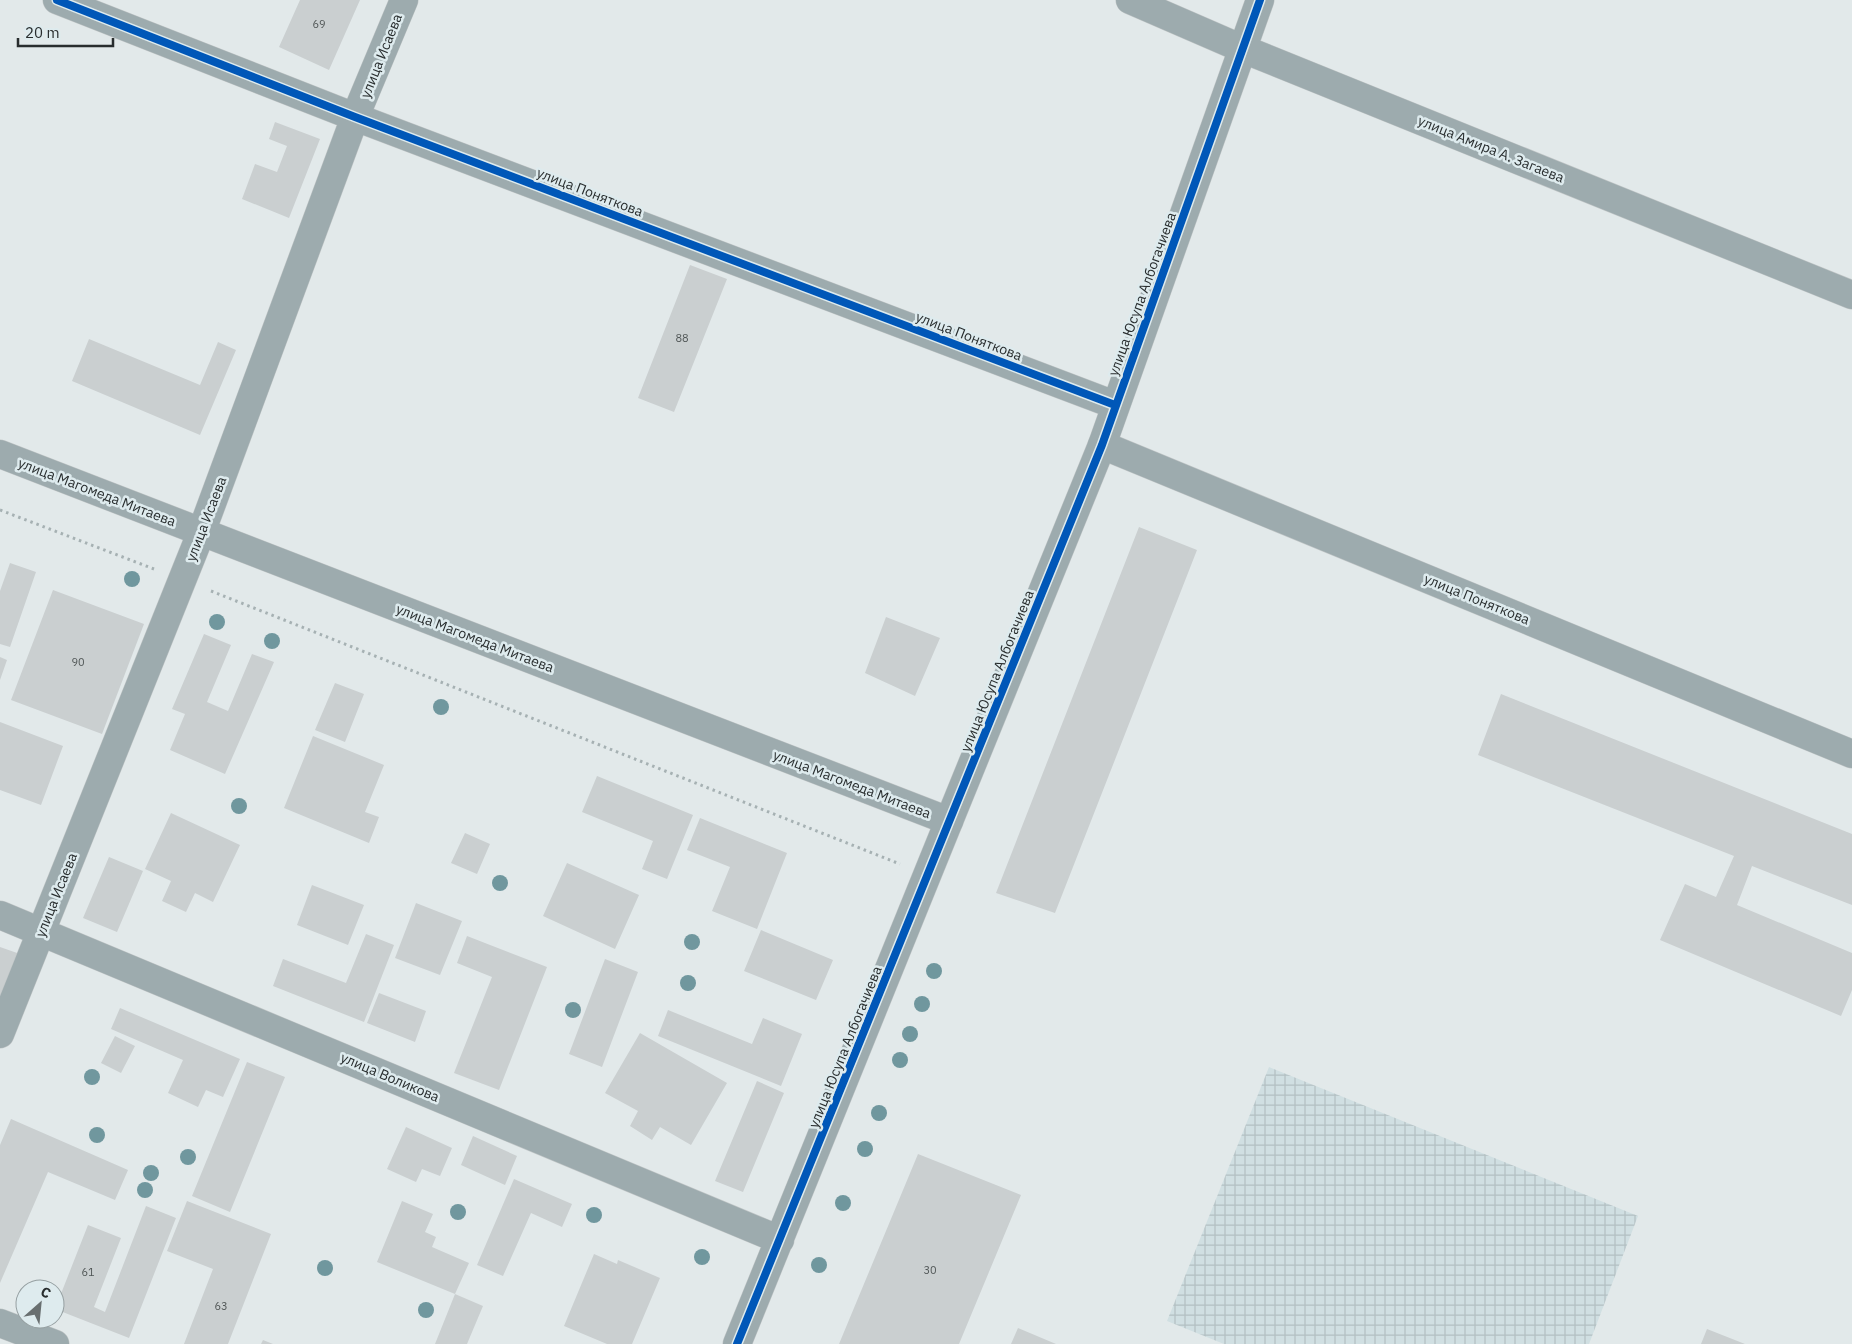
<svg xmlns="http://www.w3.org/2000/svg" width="1852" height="1344" font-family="'IBM Plex Sans',sans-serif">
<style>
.industrial{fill:url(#industrial-grid)}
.building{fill:#cacfd0}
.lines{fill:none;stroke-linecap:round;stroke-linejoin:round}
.minor-casing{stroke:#c1c6c7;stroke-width:29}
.tertiary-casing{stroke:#c1c6c7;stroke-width:29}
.path{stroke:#a6b1b3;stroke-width:3;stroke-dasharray:2.5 4;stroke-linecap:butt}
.minor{stroke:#9dabae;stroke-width:28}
.tertiary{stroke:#9dabae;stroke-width:28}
.cycleway-casing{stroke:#deebee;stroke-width:11}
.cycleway{stroke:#0057b8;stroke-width:8}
.tree{fill:#70979e}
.labels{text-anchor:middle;stroke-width:5;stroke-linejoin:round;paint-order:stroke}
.number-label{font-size:11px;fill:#505656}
.street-label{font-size:14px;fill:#282d2e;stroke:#deebee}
</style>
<defs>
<pattern id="industrial-grid" width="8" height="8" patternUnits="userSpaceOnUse" patternTransform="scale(1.25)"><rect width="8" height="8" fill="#d0dfe2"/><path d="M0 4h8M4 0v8" fill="none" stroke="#b3c0c2"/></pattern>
</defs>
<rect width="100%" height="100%" fill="#e2e9ea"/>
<path class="industrial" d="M1269,1067l369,149 -49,128h-365l-57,-23z"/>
<path class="building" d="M300,0h60l-31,70 -50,-23z
M275,122l45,17 -31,79 -47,-19 13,-35 22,8 10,-26 -18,-7z
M690,265l37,14 -53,133 -36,-14z
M89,339l111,46 18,-43 18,8 -36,85 -128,-54z
M1139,527l58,23 -142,363 -59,-20z
M10,563l26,9 -26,75 -10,-3v-53z
M53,590l91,34 -42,110 -91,-34z
M886,617l54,21 -25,58 -50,-23z
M204,634l27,11 -24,57 21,9 24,-57 22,8 -49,112 -55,-24 15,-36 -13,-5z
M0,657l7,3 -7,20z
M335,683l29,11 -19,48 -30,-12z
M1501,694l351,140v71l-100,-39 -15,39 115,48v37l-11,26 -181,-76 25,-56 31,13 18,-41 -256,-101z
M0,722l63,24 -22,59 -41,-15z
M313,736l71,29 -19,47 14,5 -10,26 -85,-35z
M597,776l96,39 -26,64 -25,-10 11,-28 -71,-29z
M171,813l69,32 -27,57 -18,-9 -9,19 -24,-11 9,-20 -26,-12z
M700,818l87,35 -30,76 -45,-18 18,-44 -43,-17z
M465,833l25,11 -13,30 -26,-11z
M109,857l34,14 -26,61 -34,-14z
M567,863l72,32 -24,54 -72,-33z
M312,885l52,20 -16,40 -51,-20z
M416,903l46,18 -22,54 -45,-17z
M761,930l72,30 -17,40 -72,-29z
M366,934l28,11 -30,77 -91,-36 10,-27 63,24z
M467,936l80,31 -48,123 -45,-17 38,-96 -35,-14z
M0,947l20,7 -20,53z
M605,959l33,13 -36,95 -33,-13z
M379,993l47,18 -11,31 -48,-19z
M120,1008l120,51 -17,38 -17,-7 -8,17 -30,-14 15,-33 -72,-31z
M668,1010l84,34 11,-26 39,16 -21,52 -123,-50z
M640,1033l87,50 -36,62 -31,-18 -8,13 -22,-14 8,-15 -33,-18z
M115,1036l20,10 -14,27 -20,-10z
M247,1062l38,15 -55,135 -38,-16z
M757,1081l27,12 -41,99 -28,-11z
M11,1119l117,51 -13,30 -67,-28 -48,111v-138z
M406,1127l46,21 -12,28 -18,-7 -6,13 -29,-13z
M473,1136l44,20 -12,29 -44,-20z
M918,1154l103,41 -62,149h-120z
M514,1179l58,25 -10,23 -31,-14 -28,63 -26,-11z
M187,1201l84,33 -43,110h-44l29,-75 -46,-18z
M402,1201l31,13 -8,18 11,5 -4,10 37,16 -14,31 -78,-32z
M146,1206l30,12 -47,120 -74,-29 33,-84 33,13 -27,69 11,5z
M594,1254l23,10 1,-4 42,18 -28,66h-25l-43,-18z
M455,1294l28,12 -16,38h-32z
M1018,1328l38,16h-45z
M1707,1329l38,15h-44z
M263,1340l10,4h-12z"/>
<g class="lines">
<g class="minor-casing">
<path id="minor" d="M57,0l298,117 760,288
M1130,0l113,49 609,246
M1102,445l158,-445
M0,915l780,325
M0,1034l201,-501 154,-416 49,-117
M0,1323l55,21
M737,1344l212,-523"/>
</g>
<g class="tertiary-casing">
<path id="tertiary" d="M0,454l949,367 153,-376 750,309"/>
</g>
<path class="path" d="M0,510l154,59
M211,591l689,273"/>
<use href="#minor" class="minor"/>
<use href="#tertiary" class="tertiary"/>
<g class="cycleway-casing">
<path id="cycleway" d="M57,0l298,117 760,288
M737,1344l365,-899 158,-445"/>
</g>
<use href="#cycleway" class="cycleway"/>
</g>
<g class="tree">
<circle cx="132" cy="579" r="8"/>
<circle cx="217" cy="622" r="8"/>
<circle cx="272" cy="641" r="8"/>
<circle cx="441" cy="707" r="8"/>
<circle cx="239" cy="806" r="8"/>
<circle cx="500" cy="883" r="8"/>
<circle cx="692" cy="942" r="8"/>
<circle cx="934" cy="971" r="8"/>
<circle cx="688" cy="983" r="8"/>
<circle cx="922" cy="1004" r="8"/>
<circle cx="573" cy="1010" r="8"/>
<circle cx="910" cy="1034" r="8"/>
<circle cx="900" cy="1060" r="8"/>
<circle cx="92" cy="1077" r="8"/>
<circle cx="879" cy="1113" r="8"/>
<circle cx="97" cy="1135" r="8"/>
<circle cx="865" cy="1149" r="8"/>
<circle cx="188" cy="1157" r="8"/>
<circle cx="151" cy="1173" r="8"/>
<circle cx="145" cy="1190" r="8"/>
<circle cx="843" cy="1203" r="8"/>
<circle cx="458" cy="1212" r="8"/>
<circle cx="594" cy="1215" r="8"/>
<circle cx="702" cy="1257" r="8"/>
<circle cx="819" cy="1265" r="8"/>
<circle cx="325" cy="1268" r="8"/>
<circle cx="426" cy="1310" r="8"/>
</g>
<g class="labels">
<g class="number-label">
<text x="319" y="28">69</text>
<text x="682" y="342">88</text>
<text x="78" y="666">90</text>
<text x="930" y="1274">30</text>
<text x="88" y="1276">61</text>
<text x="221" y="1310">63</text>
</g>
<g class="street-label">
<text transform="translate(381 56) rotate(-68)" y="5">улица Исаева</text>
<text transform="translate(1491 149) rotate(22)" y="5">улица Амира А. Загаева</text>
<text transform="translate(590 192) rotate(21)" y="5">улица Поняткова</text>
<text transform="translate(1142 294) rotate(-70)" y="5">улица Юсупа Албогачиева</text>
<text transform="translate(969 336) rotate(21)" y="5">улица Поняткова</text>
<text transform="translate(97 492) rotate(21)" y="5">улица Магомеда Митаева</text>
<text transform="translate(206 519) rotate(-69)" y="5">улица Исаева</text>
<text transform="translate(1477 599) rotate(22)" y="5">улица Поняткова</text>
<text transform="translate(475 638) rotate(21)" y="5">улица Магомеда Митаева</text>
<text transform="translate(997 671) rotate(-68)" y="5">улица Юсупа Албогачиева</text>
<text transform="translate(852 784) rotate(21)" y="5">улица Магомеда Митаева</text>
<text transform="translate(56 895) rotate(-68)" y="5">улица Исаева</text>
<text transform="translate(845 1047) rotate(-68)" y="5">улица Юсупа Албогачиева</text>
<text transform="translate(390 1077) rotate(23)" y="5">улица Воликова</text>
</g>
</g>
<g transform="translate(40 1304) rotate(27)"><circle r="24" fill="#deebee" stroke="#959fa1"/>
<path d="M0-4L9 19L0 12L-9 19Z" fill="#696f70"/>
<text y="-8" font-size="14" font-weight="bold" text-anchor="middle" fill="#282d2e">С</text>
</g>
<path d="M18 38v8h95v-8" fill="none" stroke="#282d2e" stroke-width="2.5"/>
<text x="25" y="38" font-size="15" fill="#282d2e" stroke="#deebee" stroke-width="4" paint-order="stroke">20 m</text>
</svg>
